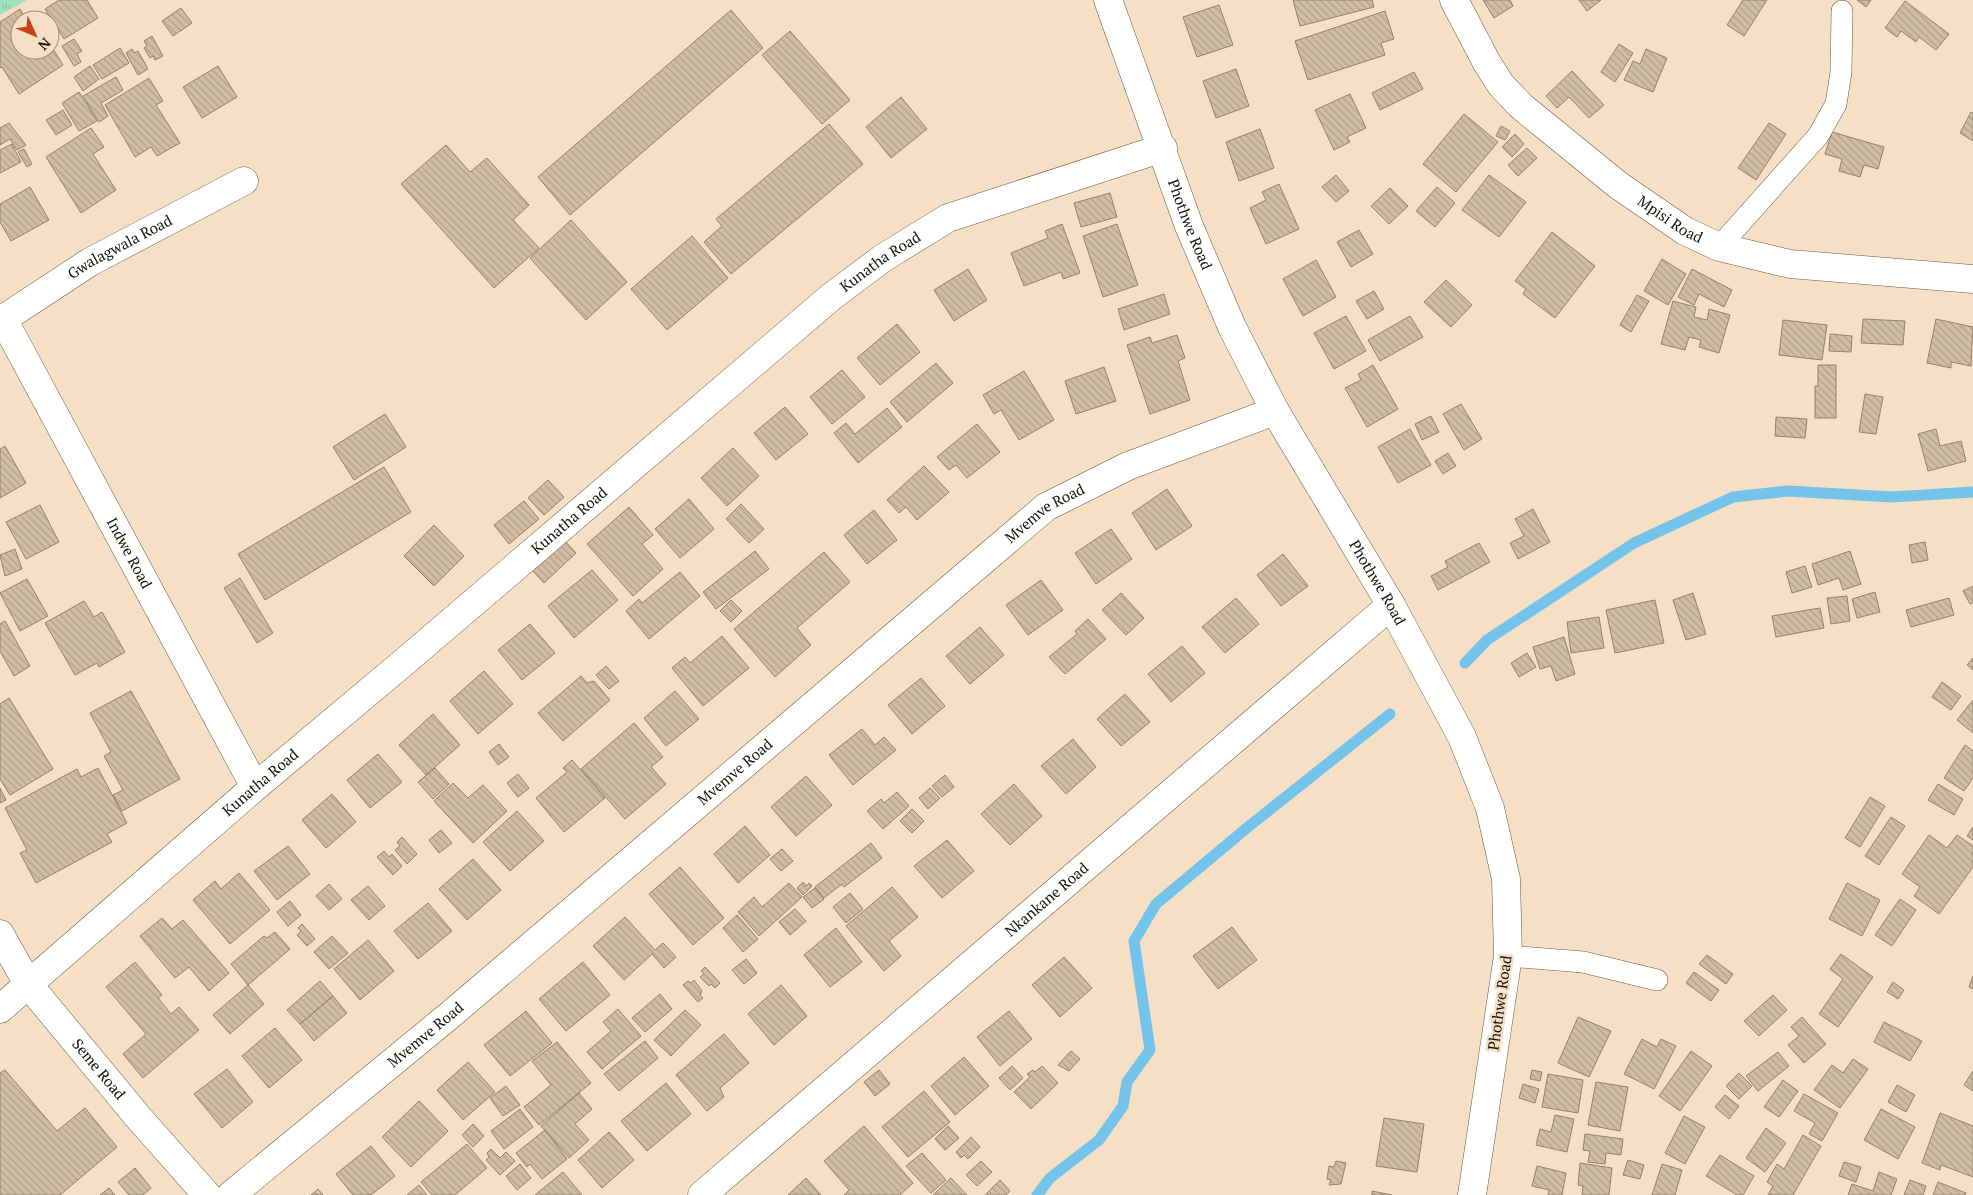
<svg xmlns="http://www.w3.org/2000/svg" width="1973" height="1195" font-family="'PT Serif',serif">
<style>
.grass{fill:url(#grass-tufts)}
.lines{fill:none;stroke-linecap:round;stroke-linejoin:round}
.stream{stroke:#74c3eb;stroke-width:11}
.building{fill:url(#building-back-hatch);stroke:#95826a}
.service-casing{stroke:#6a5842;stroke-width:22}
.minor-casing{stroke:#6a5842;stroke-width:29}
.service{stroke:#fff;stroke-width:21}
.minor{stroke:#fff;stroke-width:28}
.labels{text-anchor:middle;stroke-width:5;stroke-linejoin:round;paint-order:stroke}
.street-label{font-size:15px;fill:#191209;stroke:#f5e0c6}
</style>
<defs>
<pattern id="grass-tufts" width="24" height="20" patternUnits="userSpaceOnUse" patternTransform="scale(1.25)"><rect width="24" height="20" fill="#9de1bd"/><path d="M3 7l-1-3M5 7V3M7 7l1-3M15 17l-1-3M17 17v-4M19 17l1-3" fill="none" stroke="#87c0a1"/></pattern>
<pattern id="building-back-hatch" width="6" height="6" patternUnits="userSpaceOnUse" patternTransform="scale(1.25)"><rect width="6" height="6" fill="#d1bda3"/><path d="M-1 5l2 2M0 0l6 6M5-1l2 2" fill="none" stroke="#b3a18b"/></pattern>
</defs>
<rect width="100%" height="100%" fill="#f5e0c6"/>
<path class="grass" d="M0,0h27l-27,15z"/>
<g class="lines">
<path class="stream" d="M1465,663l22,-23 147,-97 99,-46 55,-6 104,6 81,-5
M1037,1195l13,-17 49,-38 24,-34 4,-24 23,-32 -16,-109 22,-37 92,-77 142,-113"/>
</g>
<path class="building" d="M59,0h28l11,18 -34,21 -19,-30z
M1293,0h79l2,7 -74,19z
M1483,0h27l3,6 -19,12z
M1579,0h22l-14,11z
M1743,0h24l-23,36 -17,-11z
M1857,0h14l-5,7z
M1905,1l44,33 -13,16 -17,-13 -3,5 -15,-11 -4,6 -12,-9z
M1219,5l14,40 -36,12 -14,-40z
M181,8l11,15 -19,13 -11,-15z
M20,9l7,11h-7v30h30v-6l13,21 -44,29 -17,-27 -2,1v-46z
M731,10l32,38 -193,167 -32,-38z
M1385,11l9,28 -13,4 4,12 -77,25 -13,-39z
M790,31l60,69 -28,24 -60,-69z
M152,36l11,20 -8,4 -2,-4 -3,2 -6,-10 3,-2 -3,-5z
M74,39l8,12 -5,3 4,8 -7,4 -12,-20z
M1619,44l14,9 -18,29 -14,-10z
M120,48l9,15 -27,16 -9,-14z
M132,49l2,4 4,-2 10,18 -10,6 -12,-22z
M1646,49l21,9 -14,34 -29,-12 9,-19 7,3z
M90,66l9,13 -16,12 -9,-14z
M218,66l19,31 -35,21 -19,-31z
M1236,69l13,37 -33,12 -13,-37z
M1572,71l32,34 -15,13 -20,-21 -12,11 -11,-12z
M1414,72l9,17 -43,21 -8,-17z
M116,77l7,13 -22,13 7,13 -9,6 -16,-26z
M149,78l14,23 -7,4 24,38 -23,13 -6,-9 -16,10 -30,-52z
M79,92l18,29 -18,10 -17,-28z
M1350,94l16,34 -19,9 3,5 -16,8 -19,-40z
M901,97l26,32 -36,29 -25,-31z
M63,110l9,15 -16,10 -10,-15z
M1971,112l2,1v28l-13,-8z
M1464,114l34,28 -42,50 -33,-28z
M9,123l17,22 -9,5 -7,-11 -10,6v-17z
M1769,123l17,11 -30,46 -18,-12z
M829,124l34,40 -132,110 -27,-32 18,-16 -6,-7z
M1501,126l9,5 -5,9 -9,-4z
M91,128l13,19 -11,7 23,36 -35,23 -35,-56z
M1260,129l14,39 -35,13 -13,-39z
M1832,132l52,15 -6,22 -14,-4 -4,12 -21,-6 3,-12 -17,-5z
M1515,134l9,10 -12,13 -10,-10z
M12,144l9,18 -21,11v-23z
M446,145l24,27 17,-14 42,47 -16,15 26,28 -45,40 -93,-104z
M1527,148l10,10 -19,18 -10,-11z
M24,149l8,15 -5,3 -9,-15z
M1336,175l13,16 -13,11 -14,-15z
M1489,175l37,27 -27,35 -37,-27z
M1279,184l20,45 -33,15 -16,-36 16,-8 -4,-8z
M30,187l19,33 -38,21 -11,-19v-18z
M1437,187l18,16 -20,24 -19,-16z
M1390,188l18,18 -19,18 -18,-18z
M1110,193l7,24 -36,10 -7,-24z
M571,220l56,62 -41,38 -56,-62z
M1062,224l18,49 -17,6 -2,-7 -37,14 -13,-33 37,-15 -3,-7z
M1117,224l21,61 -35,12 -20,-61z
M1359,230l14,24 -22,13 -14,-25z
M1552,232l43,34 -40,52 -32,-24 3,-5 -11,-8z
M692,236l36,42 -61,52 -36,-41z
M1662,259l24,15 -18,31 -24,-14z
M1316,260l20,37 -33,19 -20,-37z
M968,269l19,31 -33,21 -20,-31z
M1692,269l40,21 -8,17 -25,-13 -5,11 -16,-8z
M1446,280l26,25 -21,22 -27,-25z
M1374,291l10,18 -17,10 -11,-18z
M1164,294l6,20 -46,16 -6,-21z
M1637,295l12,6 -18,31 -11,-7z
M1673,301l23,6 -2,10 13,3 2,-11 21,6 -11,38 -20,-6 2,-7 -12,-3 -4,13 -24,-6z
M1346,316l20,35 -32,18 -20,-36z
M1410,316l13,21 -43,24 -12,-21z
M1863,319l42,2 -2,24 -42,-2z
M1936,319l37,8 -2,39 -20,-4v6l-24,-5z
M1783,320l44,5 -5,35 -43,-5z
M897,324l23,28 -40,33 -23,-27z
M1830,334l22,2 -1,16 -22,-1z
M1177,335l8,23 -7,3 12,39 -40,14 -23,-69 23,-8 2,6z
M936,363l17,20 -46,39 -17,-20z
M1373,365l25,44 -31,18 -22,-39 16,-8 -3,-6z
M1818,365h18v53h-21v-32h3z
M1104,367l12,34 -40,13 -11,-33z
M842,370l23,27 -33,27 -22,-27z
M1024,371l30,49 -35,20 -18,-30 -7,4 -11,-19z
M1865,394l18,3 -7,37 -17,-2z
M1461,404l21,35 -18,11 -21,-36z
M785,407l23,27 -32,26 -22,-27z
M887,408l15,19 -44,36 -24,-30 12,-10 9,11z
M385,414l21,33 -52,33 -21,-33z
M1431,416l8,16 -17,8 -7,-16z
M1776,417l31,2 -2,19 -30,-2z
M977,424l23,28 -33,26 -11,-13 -7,5 -12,-13z
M1410,429l21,36 -33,18 -20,-36z
M1936,429l4,17 21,-5 5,20 -38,10 -10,-37z
M5,446l21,37 -26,15v-49z
M733,448l26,28 -32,30 -26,-28z
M1448,453l8,13 -13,8 -8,-13z
M924,466l25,26 -32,28 -11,-13 -7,6 -12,-13z
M384,467l27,45 -146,88 -27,-46z
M548,480l16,17 -20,18 -16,-17z
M1167,489l25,37 -36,24 -24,-37z
M689,499l25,30 -34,29 -25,-29z
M524,501l15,18 -30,25 -15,-19z
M741,504l23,25 -15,14 -23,-24z
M40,505l19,37 -33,17 -20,-37z
M629,507l24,28 -11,9 21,25 -30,27 -46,-52z
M1533,509l17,33 -32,17 -8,-16 14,-7 -9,-17z
M874,510l23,30 -30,24 -23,-29z
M434,525l30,31 -30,30 -30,-30z
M1111,529l21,30 -36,25 -21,-31z
M563,539l13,14 -32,30 -13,-14z
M1925,542l3,18 -16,3 -3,-18z
M1479,543l11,19 -52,28 -7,-14 17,-9 -3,-6z
M15,549l7,20 -17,7 -5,-21z
M755,551l14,18 -53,40 -13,-17z
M1850,551l11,33 -18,6 -4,-12 -21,7 -6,-21z
M824,552l26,30 -53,46 14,17 -36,32 -41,-48z
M1283,554l25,32 -27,20 -24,-31z
M1805,566l7,21 -20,6 -6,-21z
M592,570l26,30 -44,38 -26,-32z
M680,572l20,24 -51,43 -23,-28 13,-12 3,4z
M240,578l33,55 -16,10 -33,-55z
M27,579l21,37 -28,15 -20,-38z
M1041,580l22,30 -35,25 -22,-30z
M1973,586v17l-3,1 -7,-13z
M1875,592l5,20 -23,6 -5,-19z
M1121,593l23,25 -18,17 -24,-25z
M1693,593l13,41 -20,6 -13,-40z
M1847,596l3,25 -19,3 -4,-26z
M1236,598l23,26 -34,29 -23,-26z
M1949,598l5,17 -43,12 -5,-17z
M731,600l11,11 -11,11 -11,-11z
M1655,600l9,43 -49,10 -9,-43z
M84,601l10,16 8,-5 23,40 -26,15 -2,-4 -22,12 -30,-52z
M1820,608l4,20 -48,9 -4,-21z
M1599,617l5,31 -33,5 -4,-31z
M1088,619l18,20 -41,35 -16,-17 28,-23 -2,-3z
M5,621l25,45 -16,10 -14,-25v-27z
M530,624l25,29 -33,27 -24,-30z
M980,627l24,28 -34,29 -24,-28z
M722,636l27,32 -46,38 -31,-38 13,-11 5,6z
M1564,637l11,37 -19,7 -5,-15 -11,3 -7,-22z
M1182,646l23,27 -34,29 -23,-28z
M1527,653l9,14 -17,10 -8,-14z
M1973,658v12l-6,-5z
M606,666l13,15 -10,8 -13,-14z
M484,671l29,33 -35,30 -28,-33z
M581,676l6,7 7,-2 16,19 -47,41 -25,-28z
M921,678l24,28 -33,28 -24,-29z
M1942,682l19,14 -10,14 -19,-13z
M131,691l49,88 -58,32 -9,-16 10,-5 -19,-34 7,-4 -21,-39z
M675,691l24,28 -33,27 -22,-28z
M1125,694l25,28 -29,24 -24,-27z
M9,698l44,71 -43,26 -10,-16v-75z
M1973,700v33l-16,-13z
M433,714l27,31 -34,30 -27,-30z
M634,723l29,34 -12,10 15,17 -41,35 -44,-50z
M862,729l13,16 9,-8 12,13 -43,35 -24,-30z
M1073,739l23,28 -30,27 -25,-28z
M499,744l10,13 -11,8 -9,-13z
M1965,745l8,6v27l-9,13 -20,-13z
M378,754l24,28 -32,26 -23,-28z
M572,760l33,38 -41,34 -28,-34 31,-26 -4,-4z
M98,768l29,55 -20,11 5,8 -76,41 -16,-30 7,-3 -22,-42 72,-39 4,8z
M435,768l14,16 -16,15 -15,-17z
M518,774l11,14 -11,9 -11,-14z
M945,775l9,12 -12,10 -10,-11z
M806,776l26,29 -36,31 -25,-29z
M453,783l15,15 15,-13 24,26 -34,32 -39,-42z
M1014,784l28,32 -32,29 -29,-31z
M1938,784l25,15 -9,16 -26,-15z
M0,788l6,12 -6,3z
M930,788l10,10 -12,11 -9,-11z
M897,792l12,14 -26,23 -16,-18 14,-12 3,4z
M332,794l24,28 -30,26 -24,-28z
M1870,797l15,9 -25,41 -15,-9z
M912,809l12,12 -12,12 -12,-12z
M517,811l27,30 -34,30 -27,-29z
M1891,817l14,9 -26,39 -14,-9z
M745,826l25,29 -32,28 -24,-29z
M1973,827v13l-6,-4z
M441,830l11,13 -13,10 -10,-13z
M1929,835l18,13 10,-13 16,11v21l-34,47 -25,-18 6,-9 -18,-13z
M402,837l15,17 -10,10 -12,-14 5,-4 -3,-4z
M947,840l27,31 -32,27 -28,-32z
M871,843l11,15 -38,29 -2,-3 -18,14 -9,-11z
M288,846l22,28 -33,26 -23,-29z
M782,849l11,12 -12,10 -11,-12z
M384,851l5,6 3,-3 10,12 -9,9 -16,-18z
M473,859l28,31 -34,30 -28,-31z
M680,867l44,51 -31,27 -44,-51z
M239,873l31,37 -40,34 -37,-44 22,-19 6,8z
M803,882l3,4 3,-3 3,3 -9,9 -6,-7z
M789,883l13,14 -43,39 -21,-24 16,-15 8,10z
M1847,883l33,17 -18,36 -33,-17z
M329,884l13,15 -13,11 -13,-14z
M368,886l17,20 -16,14 -18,-20z
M892,887l26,30 -29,24 12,15 -17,15 -38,-45z
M815,888l9,11 -12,9 -9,-11z
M850,893l13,16 -17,14 -13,-16z
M1900,899l16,11 -24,36 -17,-11z
M290,901l11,14 -13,11 -11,-14z
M428,903l24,28 -34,28 -24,-28z
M795,909l11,12 -16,14 -11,-13z
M737,915l21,24 -15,13 -20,-24z
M625,917l30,33 8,-7 13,14 -12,11 -12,-14 -28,26 -31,-34z
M162,918l10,11 11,-9 46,53 -20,18 -20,-24 -14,11 -35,-42z
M302,924l13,15 -8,7 -10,-11 4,-4 -3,-3z
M1232,927l25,33 -39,29 -25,-33z
M836,928l26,34 -32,25 -26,-32z
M275,932l15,17 -42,36 -17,-21 33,-28 3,2z
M332,936l16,17 -19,16 -15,-17z
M368,940l26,31 -34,29 -26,-31z
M1841,954l32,23 -35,50 -19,-13 24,-35 -13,-10z
M1707,955l26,19 -7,10 -27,-20z
M1064,957l28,31 -32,29 -28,-32z
M746,959l11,14 -13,11 -12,-14z
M135,962l27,33 -4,3 13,16 8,-7 20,23 -56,48 -20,-24 23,-20 -40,-47z
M583,962l27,33 -44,36 -27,-32z
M705,967l15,16 -5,5 -4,-4 -2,2 -9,-9 4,-3 -3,-3z
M1694,972l25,18 -8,11 -25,-18z
M1973,976v13l-4,-2z
M694,980l8,11 -2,4 3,3 -5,4 -15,-17 5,-4 3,2z
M320,981l13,15 -33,28 -13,-14z
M1893,982l11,8 -6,9 -11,-7z
M248,985l16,19 -34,30 -17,-19z
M781,985l26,31 -33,29 -26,-31z
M660,994l12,15 -27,23 -13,-14z
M1773,995l14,15 -28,26 -15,-15z
M333,996l14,17 -33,28 -14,-17z
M618,1009l23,27 -39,33 -15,-17 24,-21 -8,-9z
M685,1010l16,15 -30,31 -17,-16z
M526,1011l26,32 -42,33 -26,-31z
M1009,1011l23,28 -32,27 -23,-29z
M1578,1017l33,14 -22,46 -31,-14z
M1802,1017l24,27 -22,19 -16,-18 11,-9 -8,-9z
M1884,1022l38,19 -12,20 -36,-19z
M275,1028l27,32 -33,28 -27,-32z
M724,1034l25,29 -29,25 4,9 -17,14 -31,-36z
M1642,1039l15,8 4,-8 15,7 -22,43 -30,-15z
M645,1041l13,17 -39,33 -15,-17z
M557,1042l34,41 -52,42 -15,-18 27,-22 -19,-24z
M1071,1051l9,8 -11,12 -11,-6z
M1691,1051l21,15 -32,45 -21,-15z
M1778,1052l11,14 -31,25 -12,-15z
M964,1057l25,29 -34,29 -24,-29z
M1853,1059l15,10 -28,39 -26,-18 18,-25 11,8z
M468,1062l27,30 -32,28 -26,-30z
M1012,1066l11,12 -13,12 -11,-12z
M1042,1066l16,17 -27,26 -17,-17 16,-15 -3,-3 6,-4 2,2z
M227,1069l26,33 -31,26 -28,-34z
M5,1070l52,61 28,-23 32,39 -57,48h-60v-122z
M879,1070l11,14 -15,12 -11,-14z
M1532,1070l10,2 -2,9 -10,-2z
M1973,1071v20l-9,-6z
M1739,1073l13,13 -13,13 -13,-13z
M1548,1074l35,6 -5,33 -36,-6z
M1783,1080l15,11 -19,26 -15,-10z
M1596,1082l32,5 -8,44 -32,-6z
M666,1083l25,31 -44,37 -26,-30z
M1523,1084l16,5 -4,14 -16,-5z
M1897,1085l18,10 -9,17 -18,-10z
M506,1086l14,19 -17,11 -13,-18z
M924,1091l26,31 -42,35 -26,-30z
M579,1093l13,16 -17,15 14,16 -20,18 -28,-32z
M1804,1094l34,19 -16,28 -13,-7 6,-11 -21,-12z
M1725,1095l14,11 -10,13 -14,-12z
M419,1101l29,30 -37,36 -29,-30z
M520,1109l13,18 -29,22 -13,-18z
M1881,1109l34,18 -17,32 -34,-19z
M1940,1113l33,13v51l-32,-12 -1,5 -18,-7z
M1555,1115l19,4 -7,33 -31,-7 4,-16 11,3z
M1684,1116l21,11 -20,37 -20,-11z
M1384,1118l40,6 -7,48 -41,-6z
M473,1124l11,12 -11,11 -11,-12z
M864,1126l49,57 -13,12h-56l5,-5 -25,-29z
M948,1126l11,12 -14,12 -10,-11z
M1766,1128l20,15 -21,29 -19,-14z
M545,1130l22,29 -25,20 -12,-15 -3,3 -11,-14z
M609,1132l25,28 -32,28 -24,-28z
M1585,1134l38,5 -2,16 -15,-2 -1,11 -17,-2 2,-11 -7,-1z
M1803,1135l18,11 -28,49h-25l5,-9 -6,-4 10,-18 7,5z
M971,1137l9,10 -12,12 -4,-4 -3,3 -5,-6z
M467,1144l20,24 -32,27h-23l-11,-13z
M371,1146l24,30 -24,19h-18l-17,-21z
M491,1149l9,9 6,-6 9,9 -15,14 -14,-15 3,-3 -2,-4z
M922,1153l24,27 -15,13 -25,-27z
M1720,1155l34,21 -11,19h-6l-31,-19z
M1628,1160l16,5 -4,14 -17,-4z
M981,1161l11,11 -15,14 -11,-11z
M1336,1161l10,2 -5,21 -12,1 2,-5 -4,-1 2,-13 5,1z
M1844,1162l17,5 -5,15 -17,-6z
M1580,1163l32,5 -3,27h-27l1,-9 -5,-1z
M520,1164l11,14 -14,12 -11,-14z
M1662,1164l20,6 -7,25h-23z
M1537,1166l29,7 -4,22h-14l1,-5 -17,-4z
M135,1168l16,20 -8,7h-14l-11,-13z
M563,1172l19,23h-47z
M1879,1172l18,7 -6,16h-43l4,-11 21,7z
M806,1178l15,17h-33z
M951,1178l16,17h-34z
M1000,1180l10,11 -4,4h-21z
M1910,1180l16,6 -3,9h-19z
M1938,1182l28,11 -1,2h-32z
M419,1185l8,10h-20z
M109,1188l6,7h-15z
M318,1189l5,6h-12z
M1372,1191l20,4h-20z"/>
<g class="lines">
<g class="service-casing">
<path id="service" d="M1719,247l99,-111 18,-32 5,-32 1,-61
M1508,956l75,6 74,18"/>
</g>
<g class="minor-casing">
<g id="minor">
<path id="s1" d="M1108,0l81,226 43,101 43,84 116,194 71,132 28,71 16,71 2,77 -36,239"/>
<path id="s2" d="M1454,0l33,63 14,22 20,21 97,79 67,46 34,16 71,17 183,15"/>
<path id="s3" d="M3,319l252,468"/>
<path id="s4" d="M0,321l90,-59 154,-81"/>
<path id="s5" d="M0,934l28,50 110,133 69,78"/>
<path id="s6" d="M0,1009l255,-222 148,-124 428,-366 52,-39 65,-40 215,-70"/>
<path id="s7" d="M231,1195l219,-180 596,-508 82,-41 147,-55"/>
<path id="s8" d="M702,1195l689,-590"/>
</g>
</g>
<use href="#service" class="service"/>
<use href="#minor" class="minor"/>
</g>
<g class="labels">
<g class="street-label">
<text dy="5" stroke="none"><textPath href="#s2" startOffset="314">Mpisi Road</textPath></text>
<text dy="5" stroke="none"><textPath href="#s1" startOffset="239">Phothwe Road</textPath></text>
<text dy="5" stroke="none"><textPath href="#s4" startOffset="141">Gwalagwala Road</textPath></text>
<text dy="5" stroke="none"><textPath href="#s6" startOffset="1155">Kunatha Road</textPath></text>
<text dy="5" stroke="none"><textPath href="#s7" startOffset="1062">Mvemve Road</textPath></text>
<text dy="5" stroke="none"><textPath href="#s6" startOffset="750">Kunatha Road</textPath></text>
<text dy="5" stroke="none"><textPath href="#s3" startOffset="266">Indwe Road</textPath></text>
<text dy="5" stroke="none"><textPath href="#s1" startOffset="644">Phothwe Road</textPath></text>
<text dy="5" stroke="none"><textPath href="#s7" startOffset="658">Mvemve Road</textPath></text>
<text dy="5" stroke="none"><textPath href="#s6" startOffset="345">Kunatha Road</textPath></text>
<text dy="5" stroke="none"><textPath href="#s8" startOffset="454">Nkankane Road</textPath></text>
<text transform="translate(1500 1003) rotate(-82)" y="5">Phothwe Road</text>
<text dy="5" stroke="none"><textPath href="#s7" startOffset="252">Mvemve Road</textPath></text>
<text dy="5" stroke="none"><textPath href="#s5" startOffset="168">Seme Road</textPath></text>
</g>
</g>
<g transform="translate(35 35) rotate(134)"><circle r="24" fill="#f5e0c6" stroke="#9d8e7a"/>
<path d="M0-4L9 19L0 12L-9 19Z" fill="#ca4118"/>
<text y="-8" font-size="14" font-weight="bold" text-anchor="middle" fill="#191209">N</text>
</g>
</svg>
